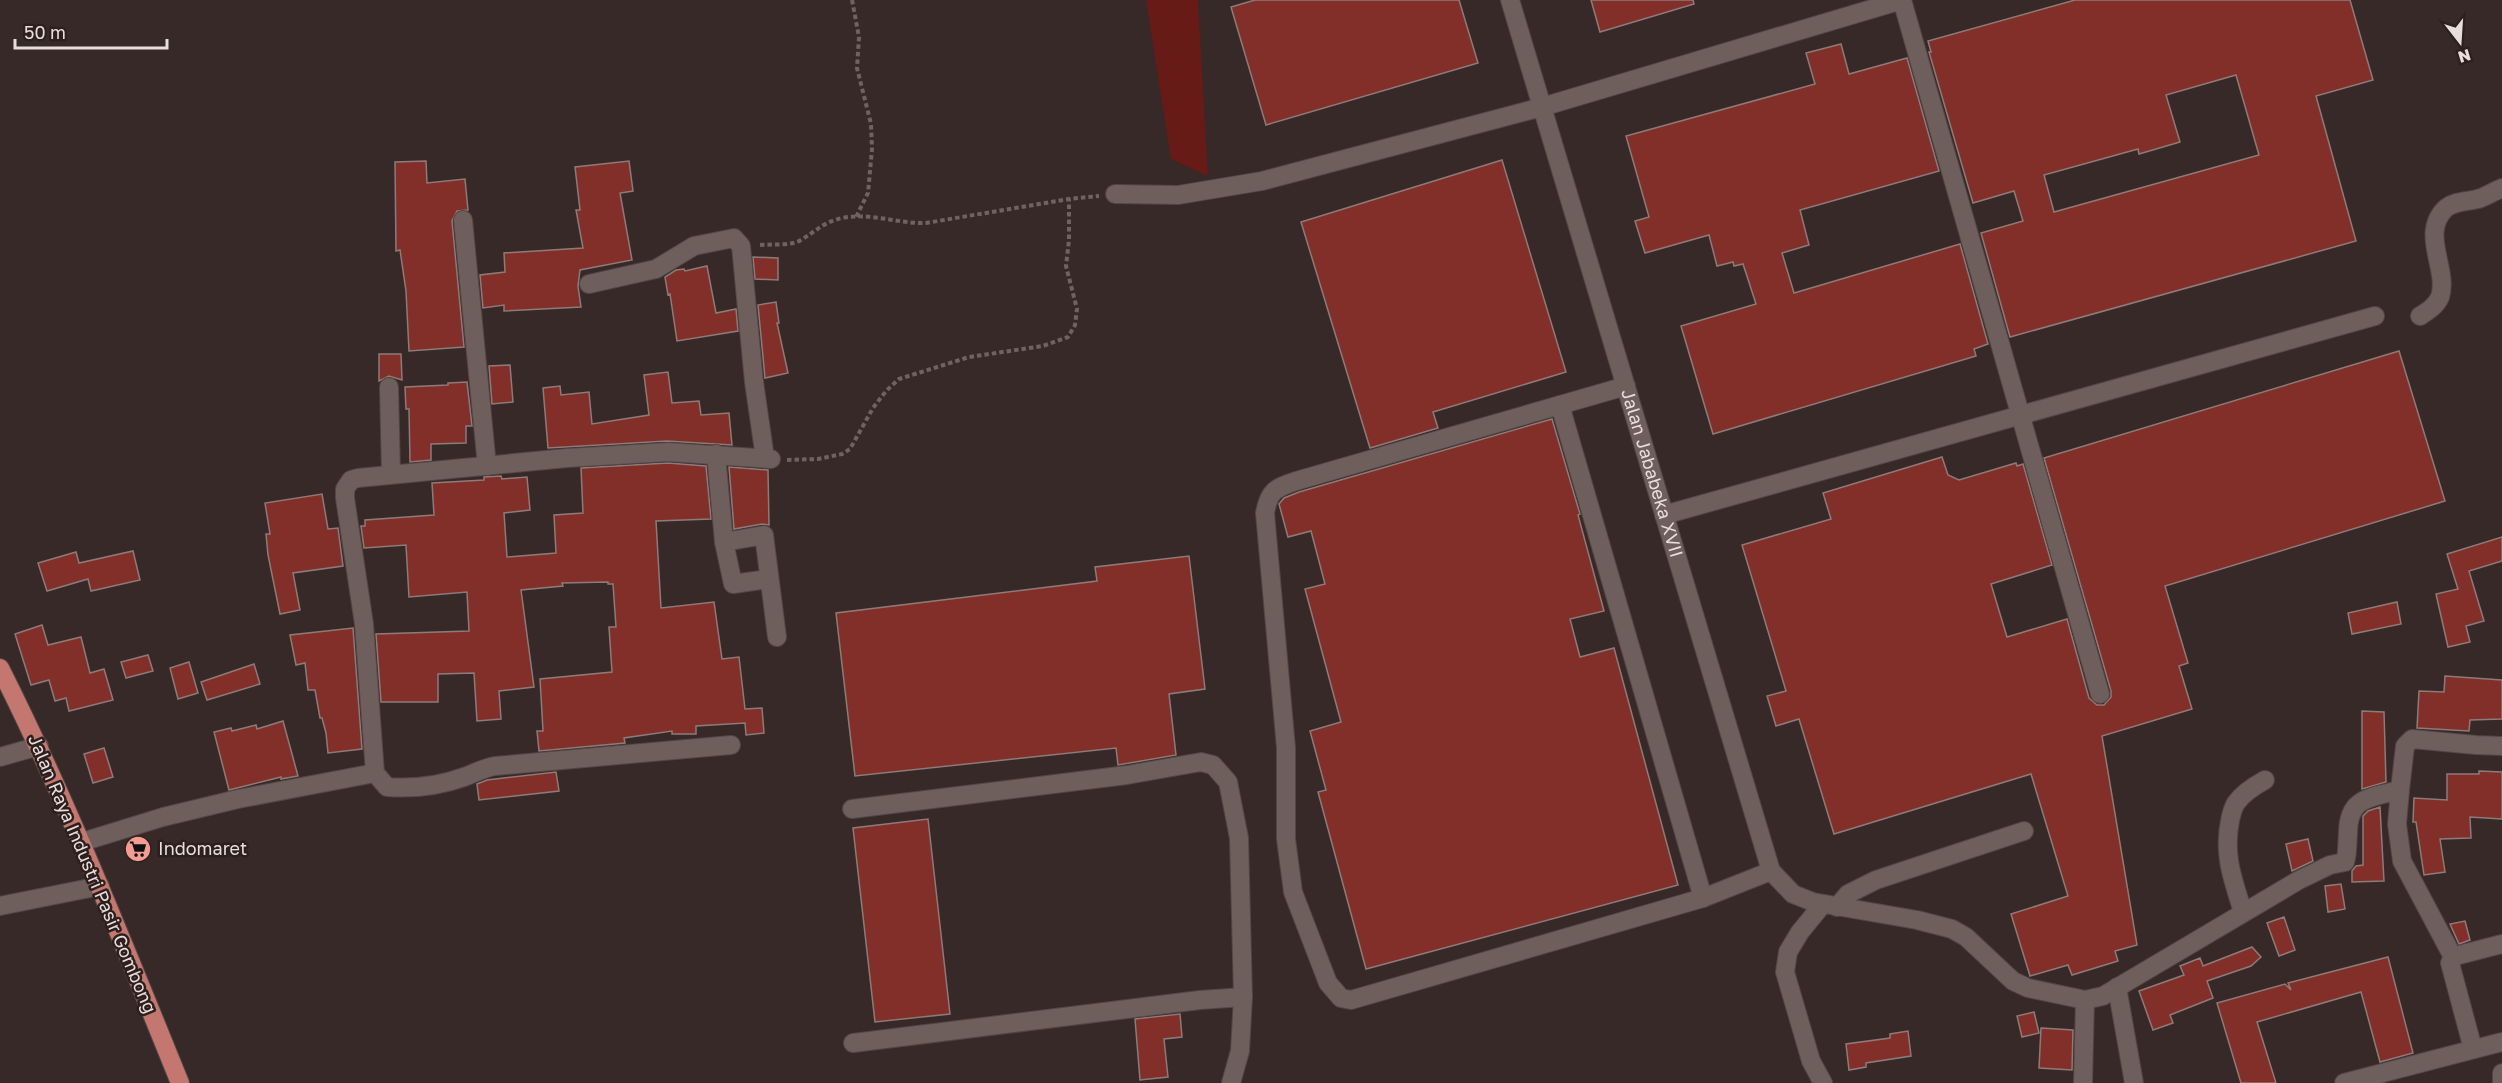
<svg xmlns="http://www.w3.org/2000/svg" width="2502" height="1083" font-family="'Golos Text',sans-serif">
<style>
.green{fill:#661b17}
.building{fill:#832f29;stroke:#8d7b79;stroke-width:1.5;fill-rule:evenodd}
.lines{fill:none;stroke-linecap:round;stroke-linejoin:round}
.minor-casing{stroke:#534645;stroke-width:20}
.major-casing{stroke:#534645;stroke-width:20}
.path{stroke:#6f6260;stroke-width:4;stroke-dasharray:4.5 3;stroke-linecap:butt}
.minor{stroke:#6e5e5c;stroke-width:18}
.major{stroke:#c3776f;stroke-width:18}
.labels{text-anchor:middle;stroke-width:5;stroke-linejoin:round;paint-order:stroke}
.street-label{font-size:18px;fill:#e8dedd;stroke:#2d1f1d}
.poi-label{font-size:18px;fill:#e8dedd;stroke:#2d1f1d;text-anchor:start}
</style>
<rect width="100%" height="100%" fill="#372927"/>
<path class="green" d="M1146,0h52l10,176 -37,-17z"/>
<path class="building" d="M1255,0h204l19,63 -212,62 -35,-118z
M1591,0h102l1,4 -94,28z
M2075,0h275l23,80 -57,16 40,145 -346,96 -29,-104 42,-12 -9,-30 -41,12 -44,-151h2l-3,-11zM2236,75l23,80 -205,57 -10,-37 94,-26 1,5 41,-12 -14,-47z
M1841,44l8,30 58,-16 32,113 -139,39 9,35 -27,8 12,40 166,-49 28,100 -14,5 2,7 -263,78 -32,-108 75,-22 -13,-40 -9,2 -1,-4 -16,4 -8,-31 -64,18 -10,-32 14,-4 -23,-81 189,-52 -9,-31z
M1502,160l64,212 -133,40 5,16 -68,20 -69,-226z
M426,161l1,22 38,-4 3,31 -11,1 -5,10 12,126 -55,4 -3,-60 -6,-41 -4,1 -1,-89z
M629,161l4,30 -13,2 12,67 -52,10 -2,16 3,21 -77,4v-6l-21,3 -3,-33 25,-3 -1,-19 79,-5 -7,-38h4l-5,-43z
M753,257l25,1v22l-23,-1z
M707,266l9,47 20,-4 2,22 -61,10 -7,-47 -2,1 -3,-18 11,-7 8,-1 1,2z
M776,302l3,21h-2l11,50 -23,5 -7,-73z
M2399,351l46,150 -280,85 23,77 -9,3 13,43 -90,27 35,209 -22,6 3,10 -46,14 -4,-10 -38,11 -19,-62 57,-18 -37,-122 -197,60 -35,-115 -23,7 -9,-30 19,-5 -44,-146 89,-26 -8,-26 119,-36 6,18 11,5 57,-17 1,3 6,-2 29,101 -61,19 16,53 60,-18 22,79 8,7h7l7,-8v-6l-67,-233z
M379,354h22l1,26 -13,-4 -10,5z
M510,365l3,37 -21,2 -3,-38z
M668,372l4,31 27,-2 2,14 28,-2 3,32 -65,-4 -119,7 -5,-60 17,-2 1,9 28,-3 3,32 57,-9 -5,-40z
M467,382l5,44h-6v17l-35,1v16l-21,2 -1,-53h-3l-1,-22 43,-2v-2z
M1552,419l28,95 -2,1 26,96 -34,8 10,38 34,-9 64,237 -312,84 -48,-177 8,-2 -16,-59 31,-9 -36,-133 20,-5 -14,-53 -23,6 -9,-33 5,-6 15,-6z
M668,463l38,3 5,53 -55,2 5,87 53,-6 8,57 17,-2 6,52 17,-1 2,25 -18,2 -1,-12 -49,3v8h-24v-3l-48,7 1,5 -86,8 -2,-20h6l-3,-52 72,-7 -3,-45h7l-3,-43h-5v-2l-46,1 1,3 -42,4 13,97 -35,4 2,28 -24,2 -3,-48 -36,1v28h-57l-5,-68 93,-3 -2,-39 -58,5 -3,-52 -42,3 -3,-22h4v-6l69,-5 -2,-32 52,-3v-3l17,-1 1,3 25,-2 3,33 -26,3 3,44 49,-4 -2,-38 29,-2 -2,-45z
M729,467l39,3 1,55 -7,-1 -28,5z
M322,494l6,35 10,-1 5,38 -50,7 7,37 -20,4 -12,-59 -2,-21h4l-5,-31z
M2502,537v24l-33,10 15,50 -18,5 4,16 -22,5 -12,-53 22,-5 -11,-35z
M133,551l7,29 -49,11 -3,-12 -41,12 -9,-28 38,-11 3,11z
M1189,556l16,133 -36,5 7,61 -58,10 -2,-17 -261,28 -19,-163 261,-32 -2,-14z
M2397,602l4,22 -49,10 -4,-21z
M42,625l6,20 33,-8 9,36 14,-4 9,31 -44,11 -3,-13 -11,3 -6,-21 -18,5 -16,-51z
M353,628l9,121 -34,4 -2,-20 -4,-15h-2l-5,-28h-7l-3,-27 -9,2 -6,-30z
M148,655l5,16 -27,7 -5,-16z
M189,662l9,31 -20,6 -8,-31z
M254,664l6,20 -53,16 -6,-18z
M2445,676l57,4v39l-32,1 -1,11 -52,-3 2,-37 25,1z
M2362,711l22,1 2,70 -24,7z
M283,721l15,55 -17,3v-2l-52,13 -15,-58 17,-4 1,3 24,-6 1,4z
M104,748l9,29 -20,6 -9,-29z
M2479,771l23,1v47l-32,-2 1,21 -31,1 5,33 -21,3 -8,-53h-3l1,-24 33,2v-26h32z
M556,772l3,19 -80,9 -2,-16 10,-4z
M2380,807l4,74 -32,1v-11l4,-5 7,-1v-49l5,-5z
M928,819l22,195 -75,8 -22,-194z
M2308,839l5,22 -21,10 -6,-27z
M2341,884l4,25 -17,3 -3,-26z
M2284,917l11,33 -16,6 -12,-33z
M2465,921l5,19 -11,4 -9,-20z
M2252,947l9,10 -10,9 -44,15 6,17 -43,17 3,8 -20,7 -14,-39 45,-16 -4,-9 20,-8 3,8z
M2388,957l25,96 -33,9 -19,-70 -104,30 19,61h-35l-24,-80 68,-19 6,6 -3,-7z
M2034,1012l5,21 -17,4 -5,-21z
M1180,1014l2,23 -18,2 4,38 -28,3 -5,-61z
M2041,1028l32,2 -1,40 -33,-2z
M1908,1031l3,25 -45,7v4l-17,3 -3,-26 44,-6v-4z"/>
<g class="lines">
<g class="minor-casing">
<g id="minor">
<path id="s1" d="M1510,0l261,871 22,23 20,8 104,18 35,9 14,8 47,44 15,7 57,12 18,-4 196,-116 31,-15 15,-3c3,-9 2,-19 3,-29 0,-36 22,-35 52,-43l5,-44 7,-7 64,6 26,1"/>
<path d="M1115,194l63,1 84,-14 280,-74 360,-107 198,694"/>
<path d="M463,220l24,246"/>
<path d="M589,284l67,-15 38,-23 40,-8 7,8 13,136 11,76"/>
<path d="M2420,316c8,-5 16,-10 20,-19 9,-28 -21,-64 6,-89 10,-8 24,-6 35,-10 7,-3 14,-7 21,-10"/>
<path d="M1626,386l-330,95c-20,7 -27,9 -31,32l21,235v91l7,53 35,91 13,15 10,2 352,-102 68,-27"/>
<path d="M389,387l2,87"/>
<path d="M1560,405l143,493"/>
<path d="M716,454l8,88 40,-7 13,102"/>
<path d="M1664,515l711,-199"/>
<path d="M724,542l9,42 36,-5"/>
<path d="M731,745l-236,21c-12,2 -20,7 -31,11 -25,9 -51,12 -77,10l-12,-14 -11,-149 -19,-126v-9l6,-9 7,-2 209,-20 101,-6 103,7"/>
<path d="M0,757l39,-11"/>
<path d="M2400,790l-3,34 5,37 51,96"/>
<path d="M852,809l275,-34 74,-13 12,3 15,17 11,56 4,159"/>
<path d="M82,842l81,-25 75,-18 137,-26"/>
<path d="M1823,904l-23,28 -12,20 -3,20 26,89 12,22"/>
<path d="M0,906l100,-20"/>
<path d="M1837,907l11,-13 28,-14 148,-49"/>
<path d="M2243,912c-10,-32 -20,-57 -13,-91 1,-6 3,-13 6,-18 7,-10 18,-17 29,-23"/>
<path d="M2117,987l17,96"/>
<path d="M853,1043l347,-43 43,-3 -3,54 -9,32"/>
<path d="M2473,1049l-23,-86 3,-6 6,-2 43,-11"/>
<path d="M2083,1083l2,-83"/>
<path d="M2344,1083l158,-41"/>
<path d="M2502,1083v-10"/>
</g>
</g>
<g class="major-casing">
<path id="major" d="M0,668c68,135 123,275 180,415"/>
</g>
<path class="path" d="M852,0l7,37 -2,31 14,56 1,25 -4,44 -12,24
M760,245c11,-1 32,1 41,-5 15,-9 23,-18 41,-22 28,-6 56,6 84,5l143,-24 30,-3
M787,460l31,-1 24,-5 8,-5 23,-41 13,-17 13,-12 70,-22 74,-11 25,-9 7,-12 2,-16 -11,-43 3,-26v-41"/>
<use href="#minor" class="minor"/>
<use href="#major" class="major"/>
</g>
<defs>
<g id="supermarket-disc" transform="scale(1.35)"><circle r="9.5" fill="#f59c92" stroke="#2d1f1d"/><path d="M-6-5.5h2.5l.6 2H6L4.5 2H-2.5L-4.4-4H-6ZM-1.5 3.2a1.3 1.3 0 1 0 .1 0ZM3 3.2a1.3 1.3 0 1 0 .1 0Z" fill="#111"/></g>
</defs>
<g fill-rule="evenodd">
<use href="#supermarket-disc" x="138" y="849"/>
</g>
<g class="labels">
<g class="street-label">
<text dy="6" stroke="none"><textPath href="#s1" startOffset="494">Jalan Jababeka XVII</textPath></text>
<text transform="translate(92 874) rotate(67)" y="6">Jalan Raya Industri Pasir Gombong</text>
</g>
<g class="poi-label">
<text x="158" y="855">Indomaret</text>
</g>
</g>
<g transform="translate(2460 42) rotate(163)" stroke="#2d1f1d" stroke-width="4.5" paint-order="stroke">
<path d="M0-4.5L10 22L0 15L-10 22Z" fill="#e8dedd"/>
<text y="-9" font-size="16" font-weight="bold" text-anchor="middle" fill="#e8dedd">N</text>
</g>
<path d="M15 39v9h152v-9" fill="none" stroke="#e8dedd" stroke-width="3"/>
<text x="24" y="39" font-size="18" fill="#e8dedd" stroke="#2d1f1d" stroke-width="4.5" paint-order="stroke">50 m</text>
</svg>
